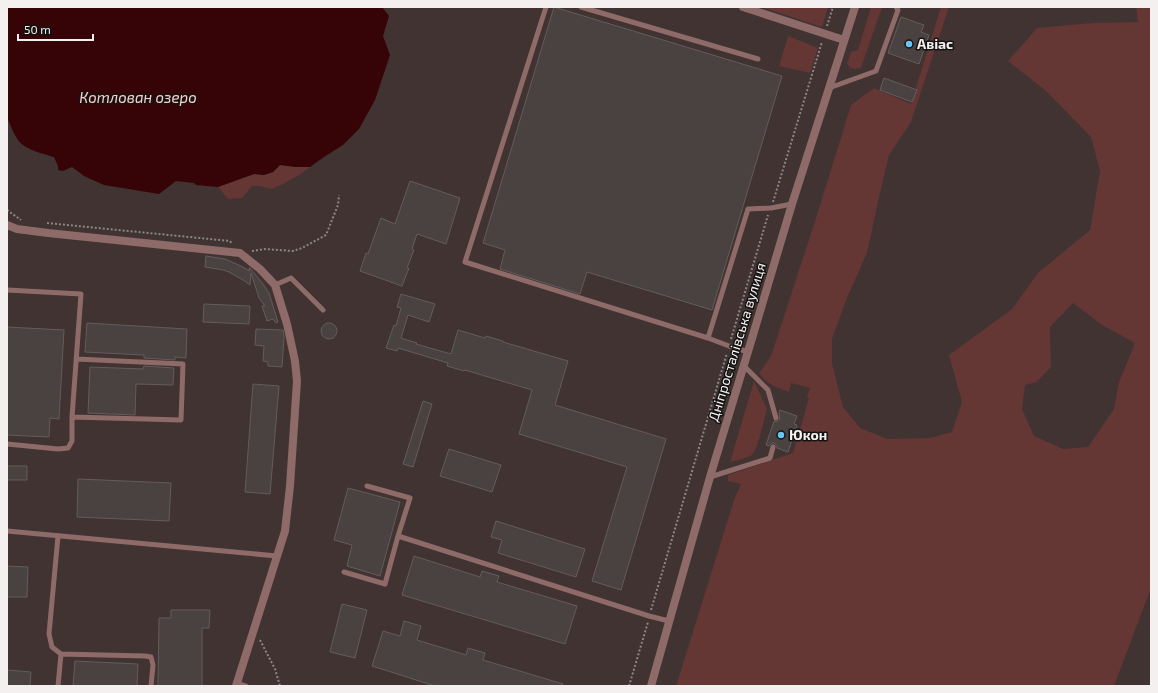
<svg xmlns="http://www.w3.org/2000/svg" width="1158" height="693" font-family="'Exo 2',sans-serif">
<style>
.built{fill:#403332}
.green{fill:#643634;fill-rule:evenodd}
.water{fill:#360307}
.building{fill:#494241;stroke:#645c5c}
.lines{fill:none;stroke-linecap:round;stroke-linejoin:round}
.path{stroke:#8c8786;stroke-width:2;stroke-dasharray:2 2;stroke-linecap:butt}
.service{stroke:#8e6b69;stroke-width:5}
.minor{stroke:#8e6b69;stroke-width:8}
.tertiary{stroke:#8e6b69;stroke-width:8}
.poi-dot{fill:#69c4f1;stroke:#151212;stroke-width:1.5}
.labels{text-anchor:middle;stroke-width:3;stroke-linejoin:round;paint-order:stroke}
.poi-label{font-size:14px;font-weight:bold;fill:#f4f0ef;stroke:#151212;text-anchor:start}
.street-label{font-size:14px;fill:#f4f0ef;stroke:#151212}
.water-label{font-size:15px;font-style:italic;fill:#fccfcc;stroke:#151212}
</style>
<rect width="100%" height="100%" fill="#2f2828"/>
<path class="built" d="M7,7h1144v679h-1144z"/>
<path class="green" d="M761,7h67l-6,20z
M871,7h11l-21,61 -5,1 -6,-1 -3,-5 4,-11 7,-2z
M941,7h8l-38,115 -22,33 -10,42 -12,56 -20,45 -15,41v24l11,44 17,21 27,11 43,-1 22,-6 10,-30 -13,-47 63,-46 26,-36 52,-43 10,-59 -9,-34 -45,-46 -38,-30 29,-33 55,-5 46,-1 -2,-15h15v581l-37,98h-438l58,-186 7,-16 -13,-3v-6l65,-22 16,-55 -2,-1 3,-9 -19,-5 -2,9c-14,-5 -21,-7 -30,-19l12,-17 46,-141 34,-110 23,-17 37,16zM1073,303l29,22 33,18 -16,39 -5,27 -26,38 -25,2 -29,-13 -12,-27 3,-24 12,-3 14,-15 -1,-40z
M788,36l30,12 -8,25 -31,-7z
M280,165l16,2h14l-11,8 -16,9 -12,5 -11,-3h-8l-10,12 -14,1 -10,-12 36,-13 10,1 9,-3z
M754,381l13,28c-3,10 -9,40 -15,46 -6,4 -15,5 -22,7z"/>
<path class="water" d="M7,7h375l7,9 -6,20 7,19 -15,45 -16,29 -16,16 -19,12 -14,10h-14l-16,-2 -7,7 -9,3 -10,-1 -36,13 -22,-2 -2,-2 -18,-2 -17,13 -55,-9 -20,-9 -12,-9 -9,4 -5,-1v-4l-4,-9c-11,-3 -30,-8 -36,-17 -5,-7 -8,-16 -11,-23z"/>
<path class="building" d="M554,7l228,69 -70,234 -125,-38 -7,22 -80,-25 5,-19 -22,-7z
M901,17l23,8 -3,7 8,3 -10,29 -31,-11z
M884,78l33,12 -5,12 -32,-12z
M410,181l50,17 -14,46 -29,-10 -5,15 2,1 -7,18h2l-7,18 -42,-15 6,-18 2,1 13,-36 14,6z
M206,256l19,3 16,7 9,5 -1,-3h1l13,16 6,9 9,29 -2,1 -3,-4 -6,2 -5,-15h3l-6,-8 -8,-25 -1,12 -7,-5 -14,-8 -6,-2 -18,-3z
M401,294l34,10 -6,18 -21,-7 -7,23 16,5 -1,1 35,10 7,-24 27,8 1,-2 17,5v1l65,19 -13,44 111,34 -45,151 -29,-9 35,-114 -108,-33 13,-44 -67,-20 -1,1 -17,-5 1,-3 -50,-15 -1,3 -11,-3 8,-23 2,1 5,-18 -4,-1z
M204,304l46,2 -1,18 -46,-2z
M321 331a8 8 0 1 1 16 0a8 8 0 1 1-16 0Z
M87,323l100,6 -1,29 -11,-1v3l-31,-2v-3l-59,-3z
M7,327l57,3 -5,89 -9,-1 -1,19 -42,-2z
M256,329l27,1 1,7 -2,30 -14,-1v-4l-5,-1 1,-15 -9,-1z
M144,366l30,2 -1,17 -37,-1 -1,31 -47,-2 2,-46 53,2z
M253,384l26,2 -9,108 -25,-2z
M423,401l9,3 -19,63 -10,-3z
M780,410l17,6 -3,8 3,1 -9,27 -11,-4v-2l-3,-3h-2l-3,3 -3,-1 8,-24 3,1 3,-3 -1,-6z
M449,449l52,16 -9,27 -52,-16z
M7,466h20v14h-20z
M78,479l93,4 -2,38 -92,-4z
M348,488l52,14 -20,74 -33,-10 5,-21 -18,-5z
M496,521l89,28 -9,28 -78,-24 4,-13 -11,-3z
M414,556l66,21 2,-6 17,5 -2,6 80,24 -12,38 -163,-49z
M7,566l21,1 -1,30h-20z
M342,604l25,6 -12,48 -25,-6z
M171,610h39l-1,18h-7v58h-44l1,-68h12z
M404,621l17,5 -4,14 49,15 2,-7 17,5 -2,7 80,24 -1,2h-127l-63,-20 11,-35 17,5z
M75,661l63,3 -1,22h-64z
M7,670l24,2 -1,14h-23z"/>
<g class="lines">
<path class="path" d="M827,26l6,-19
M773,202l49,-160
M7,210l14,10
M47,223l183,18 2,3
M252,251l13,-2 28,2 9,-3 24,-13 12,-30 1,-10
M731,339l37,-124
M651,610l76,-257
M260,640l15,29 5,17
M629,686l19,-64"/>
<path class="service" d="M546,7l-81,255 243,76
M581,7l177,52
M829,88l47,-17 22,-61 -2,-3
M275,285l16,-7 32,32
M7,290l74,4 -9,123v24l-4,7 -10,1 -51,-5
M748,352l-19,-6 -21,-8 40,-129 23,-1 21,-4
M744,366l24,24 8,28
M72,417l109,3 2,-56 -107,-5
M710,477l60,-19 3,-11
M7,531l270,25
M58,536l-9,98 3,13 9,7 84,2 6,1 2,8 -2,21
M398,536l251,80 20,5
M344,572l41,12 13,-48 12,-38 -43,-12
M237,683l9,3
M58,686l3,-32"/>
<path class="minor" d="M743,7l101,33
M7,225l10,4 31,4 192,20 20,16 15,16 12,39 8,37 2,20 -7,105 -5,45 -49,155"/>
<path class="tertiary" d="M651,686l59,-209 43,-142 39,-131 63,-197"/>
</g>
<g class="poi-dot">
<circle cx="909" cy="44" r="4"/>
<circle cx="781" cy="435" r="4"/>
</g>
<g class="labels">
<g class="poi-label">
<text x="917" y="49">Авіас</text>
<text x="789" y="440">Юкон</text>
</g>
<g class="street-label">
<text transform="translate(737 342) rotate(-73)" y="5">Дніпросталівська вулиця</text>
</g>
<g class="water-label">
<text x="138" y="103">Котлован озеро</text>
</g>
</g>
<rect width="1158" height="693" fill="none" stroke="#f4f0ef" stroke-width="16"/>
<path d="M18 34v6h75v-6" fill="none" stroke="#f4f0ef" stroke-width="2"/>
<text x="24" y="34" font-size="12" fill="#f4f0ef" stroke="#151212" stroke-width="3" paint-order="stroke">50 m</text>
</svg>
